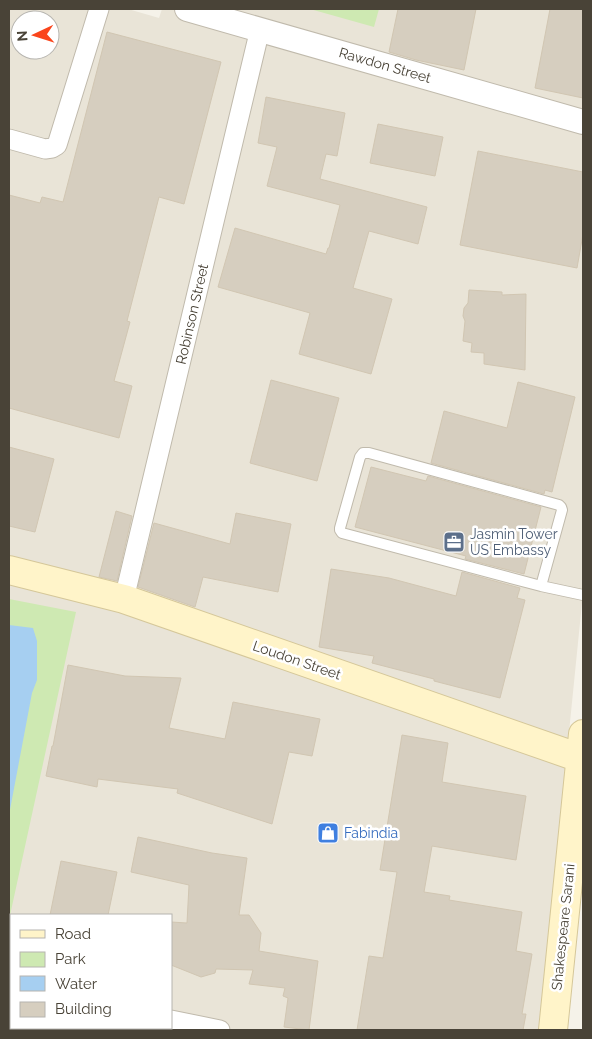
<svg xmlns="http://www.w3.org/2000/svg" width="592" height="1039" font-family="Raleway,sans-serif">
<style>
.residential{fill:#e9e4d7;fill-rule:evenodd}
.green{fill:#cee9b2}
.water{fill:#a6cff1}
.building{fill:#d6cebf;stroke:#d1c6b2}
.lines{fill:none;stroke-linecap:round;stroke-linejoin:round}
.service-casing{stroke:#c0baac;stroke-width:12}
.minor-casing{stroke:#c0baac;stroke-width:21}
.tertiary-casing{stroke:#c0baac;stroke-width:26}
.secondary-casing{stroke:#d5c799;stroke-width:30}
.service{stroke:#fff;stroke-width:10}
.minor{stroke:#fff;stroke-width:19}
.tertiary{stroke:#fff;stroke-width:24}
.secondary{stroke:#fff4c9;stroke-width:28}
.labels{text-anchor:middle;stroke-width:5;stroke-linejoin:round;paint-order:stroke}
.street-label{font-size:14px;fill:#494337;stroke:#fff}
.service-label{font-size:14px;fill:#4e5e75;stroke:#fff;text-anchor:start}
.shop-label{font-size:14px;fill:#366cbe;stroke:#fff;text-anchor:start}
</style>
<rect width="100%" height="100%" fill="#f5f2e9"/>
<path class="residential" d="M9,9h119l31,9 3,-9h421v584l-44,437h-530zM20,20h30v30h-30zM11,915h160v113h-160z"/>
<path class="green" d="M310,9h69l-5,18z
M9,599l67,13 -67,308z"/>
<path class="water" d="M9,625l24,3 4,13v39l-5,13 -23,122z"/>
<path class="building" d="M398,9h78l-12,61 -48,-10 -27,-8z
M550,9h33v89l-48,-10z
M107,32l114,30 -37,142 -25,-7 -32,124 3,1 -16,59 18,5 -13,52 -110,-30v-213l31,8 2,-6 21,5z
M266,97l79,16 -8,43 -11,-2 -6,25 107,28 -9,37 -49,-13 -16,57 39,11 -21,75 -72,-20 11,-41 -92,-26 17,-59 91,26 2,-6h1l11,-43 -73,-19 10,-39 -19,-4z
M378,124l65,13 -8,39 -65,-13z
M478,151l105,21v62l-6,34 -117,-23z
M469,290l33,2v3l24,-1 -1,76 -41,-6v-11l-13,-1 1,-9 -9,-2 2,-20 -2,-5 1,-8 4,-5z
M271,380l68,18 -22,83 -67,-18z
M518,382l57,15 -23,95 -7,-2 -1,4 -113,-31 13,-52 63,17z
M9,447l45,12 -19,73 -26,-6z
M371,467l55,14 2,-5 113,31 -17,67 -59,-15 1,-3 -111,-29z
M116,511l16,5 -15,65 -18,-4z
M236,513l55,11 -13,68 -75,-15 -8,30 -57,-20 16,-64 76,21z
M331,569l58,9 67,18 6,-24 58,16 -3,10 8,2 -25,98 -66,-17v-2l-62,-16 2,-7 -55,-9z
M68,665l57,11 56,2 -12,50 56,11 8,-37 87,17 -8,37 -23,-4 -17,72 -95,-31 1,-4 -80,-10 -1,8 -51,-11 6,-30h1z
M402,735l46,8 -6,39 84,14 -10,64 -84,-14 -8,46 26,4 -1,4 73,12 -6,39 16,3 -10,60h4l-3,16h-166l12,-74 14,2 14,-86 -17,-2z
M138,837l74,16 35,5 -8,57h10l12,18 -2,18 59,10 -9,69 -25,-3 4,-29 -5,-2 2,-8 -36,-4 4,-14 -37,-1 -1,4 -14,4 -30,-12v-43l16,1 2,-38 -58,-13z
M61,861l56,11 -9,43h-58z"/>
<g class="lines">
<g class="service-casing">
<path id="service" d="M541,586l21,-76 -1,-3 -2,-2 -190,-52h-6l-3,4 -20,71v2l2,3 199,53 42,9"/>
</g>
<g class="minor-casing">
<path id="minor" d="M9,139l36,10 7,-1 5,-3 42,-136
M124,599l136,-570
M9,985l2,1
M171,1020l49,10"/>
</g>
<g class="tertiary-casing">
<path id="tertiary" d="M187,9l396,113"/>
</g>
<g class="secondary-casing">
<path id="secondary" d="M9,570l115,29 459,160
M553,1030l30,-296"/>
</g>
<use href="#service" class="service"/>
<use href="#minor" class="minor"/>
<use href="#tertiary" class="tertiary"/>
<use href="#secondary" class="secondary"/>
</g>
<defs>
<g id="office-square" transform="scale(1.125)"><rect x="-9" y="-9" width="18" height="18" rx="4" fill="#5c6f8a" stroke="#fff"/><path d="M-6-3h4V-5.5h4V-3h4V5H-6ZM-1-4.5V-3h2v-1.5ZM-6 0V1H6V0Z" fill="#fff"/></g>
<g id="shop-square" transform="scale(1.125)"><rect x="-9" y="-9" width="18" height="18" rx="4" fill="#3f7fe0" stroke="#fff"/><path d="M-5-2.5h2.3a2.7 3.5 0 0 1 5.4 0H5L5.5 6h-11ZM-1.5-2.5h3a1.5 2.3 0 0 0-3 0Z" fill="#fff"/></g>
</defs>
<g fill-rule="evenodd">
<use href="#office-square" x="454" y="542"/>
<use href="#shop-square" x="328" y="833"/>
</g>
<g class="labels">
<g class="street-label">
<text transform="translate(385 65) rotate(16)" y="5">Rawdon Street</text>
<text transform="translate(192 314) rotate(-77)" y="5">Robinson Street</text>
<text transform="translate(297 660) rotate(19)" y="5">Loudon Street</text>
<text transform="translate(563 927) rotate(-84)" y="5">Shakespeare Sarani</text>
</g>
<g class="service-label">
<text x="470" y="539">Jasmin Tower<tspan x="470" dy="16">US Embassy</tspan></text>
</g>
<g class="shop-label">
<text x="344" y="838">Fabindia</text>
</g>
</g>
<rect width="592" height="1039" fill="none" stroke="#494337" stroke-width="20"/>
<rect x="10" y="914" width="162" height="115" fill="#ffffff" stroke="#b6b4af"/>
<rect x="20" y="930" width="25" height="8" fill="#fff4c9" stroke="#b6b4af"/>
<text x="55" y="939" font-size="15" fill="#494337">Road</text>
<rect x="20" y="952" width="25" height="15" fill="#cee9b2" stroke="#b6b4af"/>
<text x="55" y="964" font-size="15" fill="#494337">Park</text>
<rect x="20" y="976" width="25" height="15" fill="#a6cff1" stroke="#b6b4af"/>
<text x="55" y="989" font-size="15" fill="#494337">Water</text>
<rect x="20" y="1002" width="25" height="15" fill="#d6cebf" stroke="#b6b4af"/>
<text x="55" y="1014" font-size="15" fill="#494337">Building</text>
<g transform="translate(35 35) rotate(266)"><circle r="24" fill="#ffffff" stroke="#b6b4af"/>
<path d="M0-4L9 19L0 12L-9 19Z" fill="#fa451b"/>
<text y="-8" font-size="14" font-weight="bold" text-anchor="middle" fill="#494337">N</text>
</g>
</svg>
